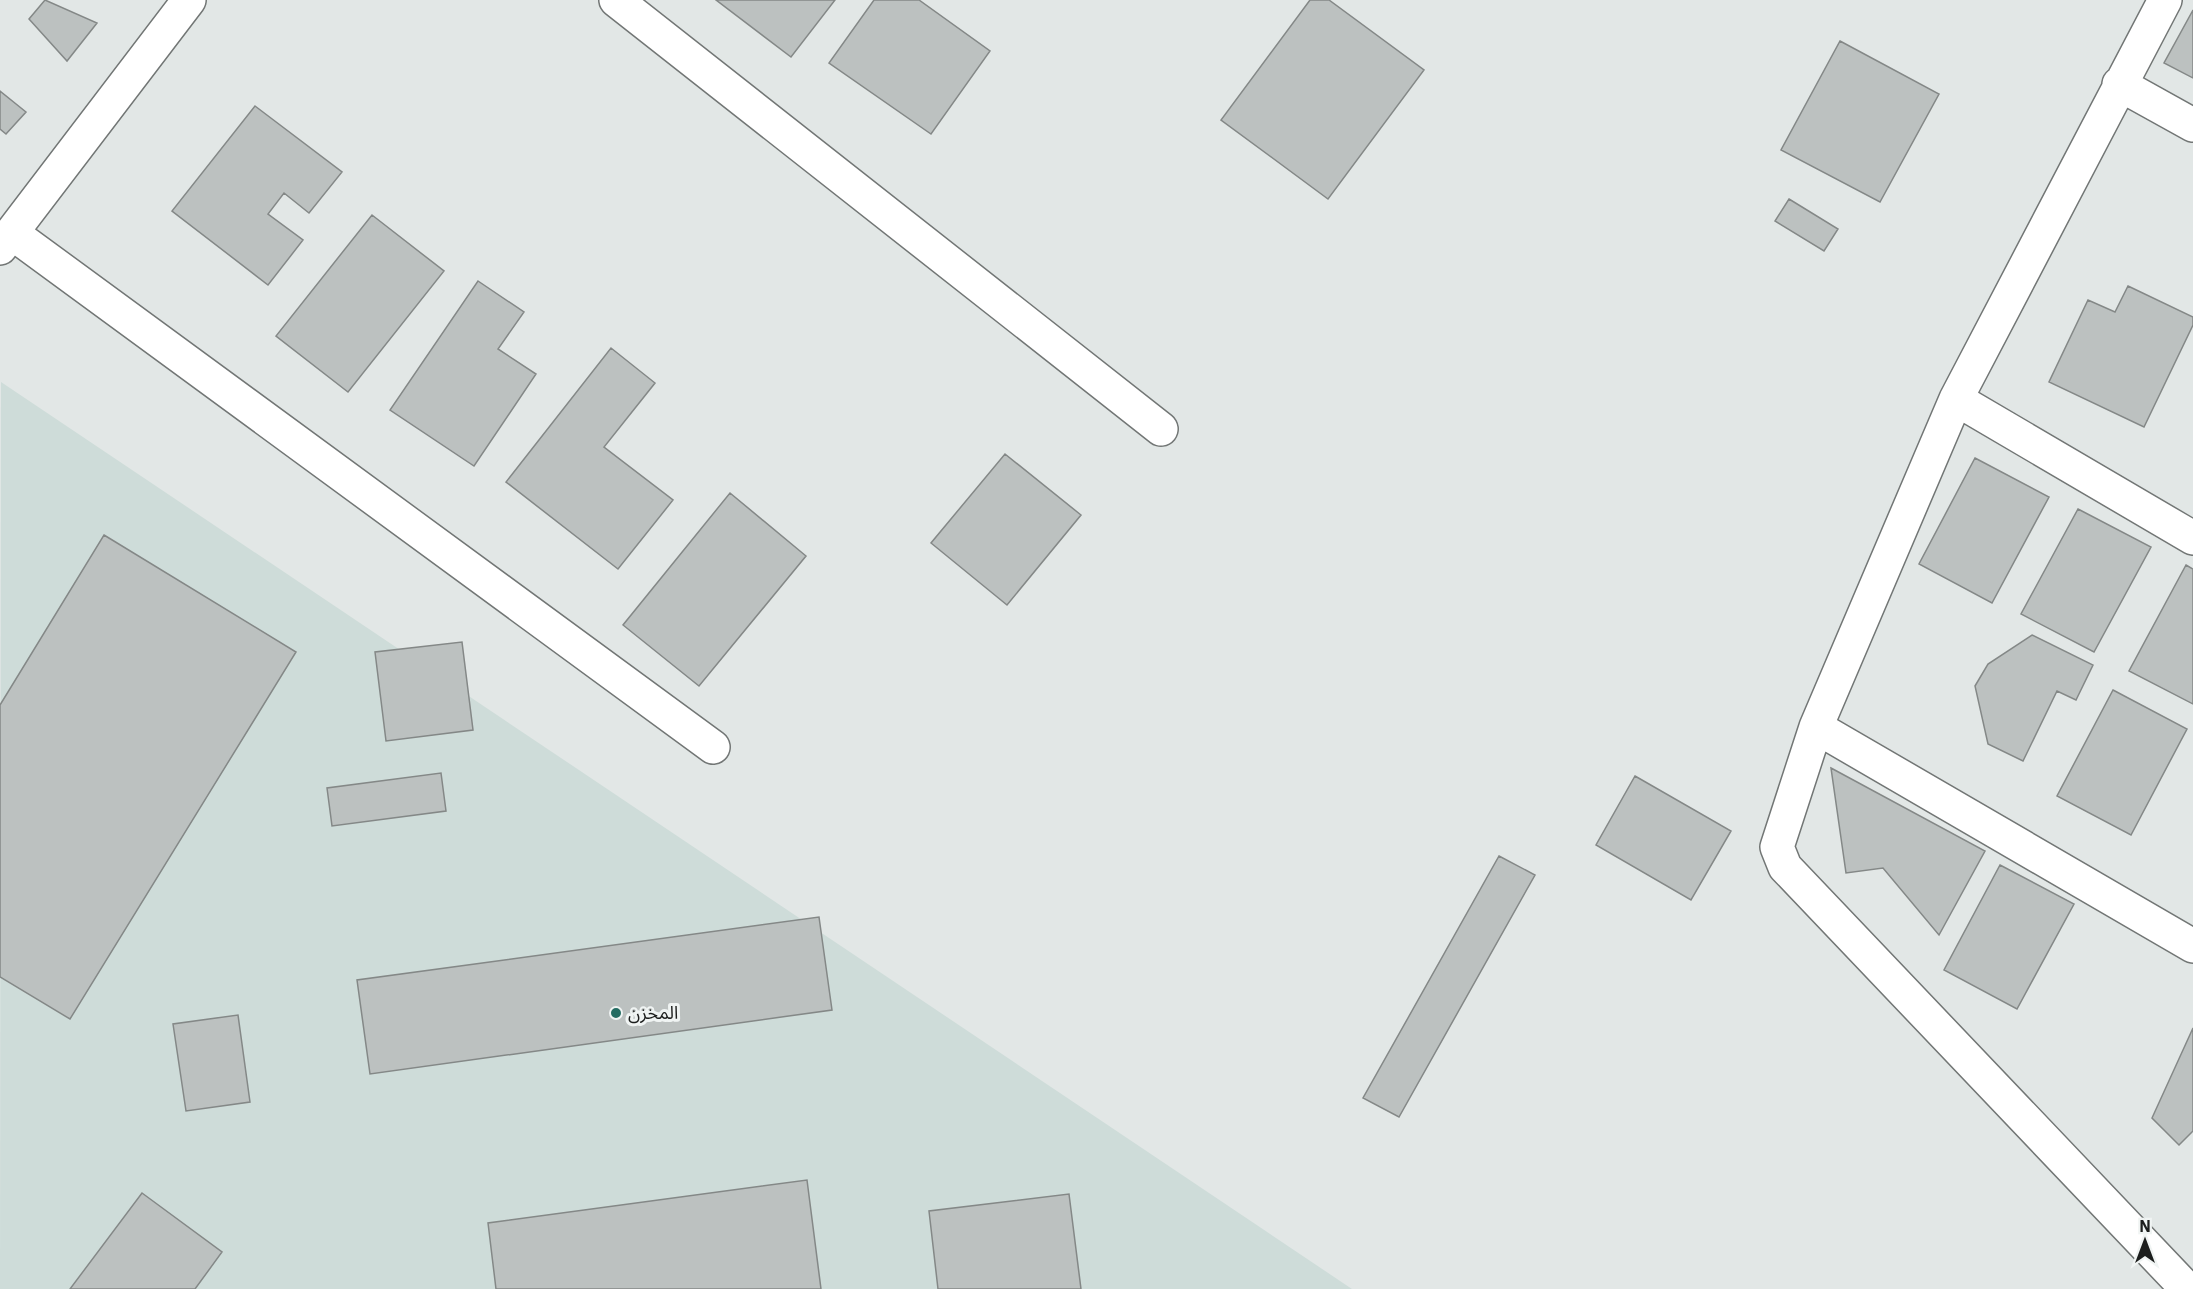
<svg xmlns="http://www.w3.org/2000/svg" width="2193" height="1289" font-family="'IBM Plex Sans','Noto Sans Arabic',sans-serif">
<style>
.built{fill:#cedcd9}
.building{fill:#bcc1c0;stroke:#848887;stroke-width:1.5}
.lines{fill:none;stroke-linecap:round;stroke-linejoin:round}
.minor-casing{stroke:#727675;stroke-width:36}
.minor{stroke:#fff;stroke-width:33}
.poi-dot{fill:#246c62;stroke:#f0f4f3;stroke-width:2}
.labels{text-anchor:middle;stroke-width:6;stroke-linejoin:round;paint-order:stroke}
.poi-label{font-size:18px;fill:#1c1e1d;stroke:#f0f4f3;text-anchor:start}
</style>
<rect width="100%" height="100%" fill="#e2e7e6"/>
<path class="built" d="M1,382l1351,907h-1352z"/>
<path class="building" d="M45,0l52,23 -30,38 -38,-42z
M716,0h119l-44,57z
M874,0h45l71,51 -59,83 -102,-71z
M1310,0h19l95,70 -96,129 -107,-79z
M2193,10v68l-29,-15z
M1840,41l99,53 -59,108 -99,-52z
M0,91l26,21 -20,22 -6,-5z
M255,106l87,66 -33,41 -25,-20 -16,21 35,26 -35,45 -96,-74z
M1789,199l49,30 -14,22 -49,-30z
M372,215l72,56 -96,121 -72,-56z
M478,281l46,31 -26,37 38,25 -62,92 -84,-56z
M2128,286l65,31v8l-49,102 -95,-45 39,-82 27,12z
M611,348l44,35 -51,64 69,53 -55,69 -112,-87z
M1005,454l76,61 -74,90 -76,-62z
M1975,458l74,39 -57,106 -73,-39z
M730,493l76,63 -107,130 -76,-61z
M2078,509l73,38 -57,105 -73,-38z
M104,535l192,117 -226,367 -70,-42v-272z
M2186,565l7,4v135l-64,-33z
M2032,635l61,30 -17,35 -19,-9 -34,70 -35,-17 -13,-58 13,-22z
M462,642l11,88 -87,11 -11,-89z
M2113,690l74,39 -56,106 -74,-39z
M1831,768l154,83 -46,84 -56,-67 -37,5z
M441,773l5,38 -114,15 -5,-38z
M1635,776l96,55 -40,69 -95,-55z
M1499,856l36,19 -136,242 -36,-19z
M2000,865l74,39 -57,105 -73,-39z
M819,917l13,93 -462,64 -13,-94z
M238,1015l12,87 -64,9 -13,-87z
M2193,1028v103l-14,14 -27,-27z
M807,1180l14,109h-325l-8,-66z
M142,1193l80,59 -27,37h-125z
M1069,1194l12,95h-143l-9,-78z"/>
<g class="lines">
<g class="minor-casing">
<path id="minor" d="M616,0l545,429
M2165,0l-209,399 -140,328 -39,120 8,20 402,422
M2119,84l74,41
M12,233l701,514
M0,248l189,-248
M1956,399l237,139
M1816,727l377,219"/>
</g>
<use href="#minor" class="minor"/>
</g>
<circle class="poi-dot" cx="616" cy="1013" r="6"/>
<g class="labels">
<g class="poi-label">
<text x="628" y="1019">المخزن</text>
</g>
</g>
<g transform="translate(2145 1241)" stroke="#f0f4f3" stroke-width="4.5" paint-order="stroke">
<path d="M0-4.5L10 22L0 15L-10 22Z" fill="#1c1e1d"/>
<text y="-9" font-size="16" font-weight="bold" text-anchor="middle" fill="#1c1e1d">N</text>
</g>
</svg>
